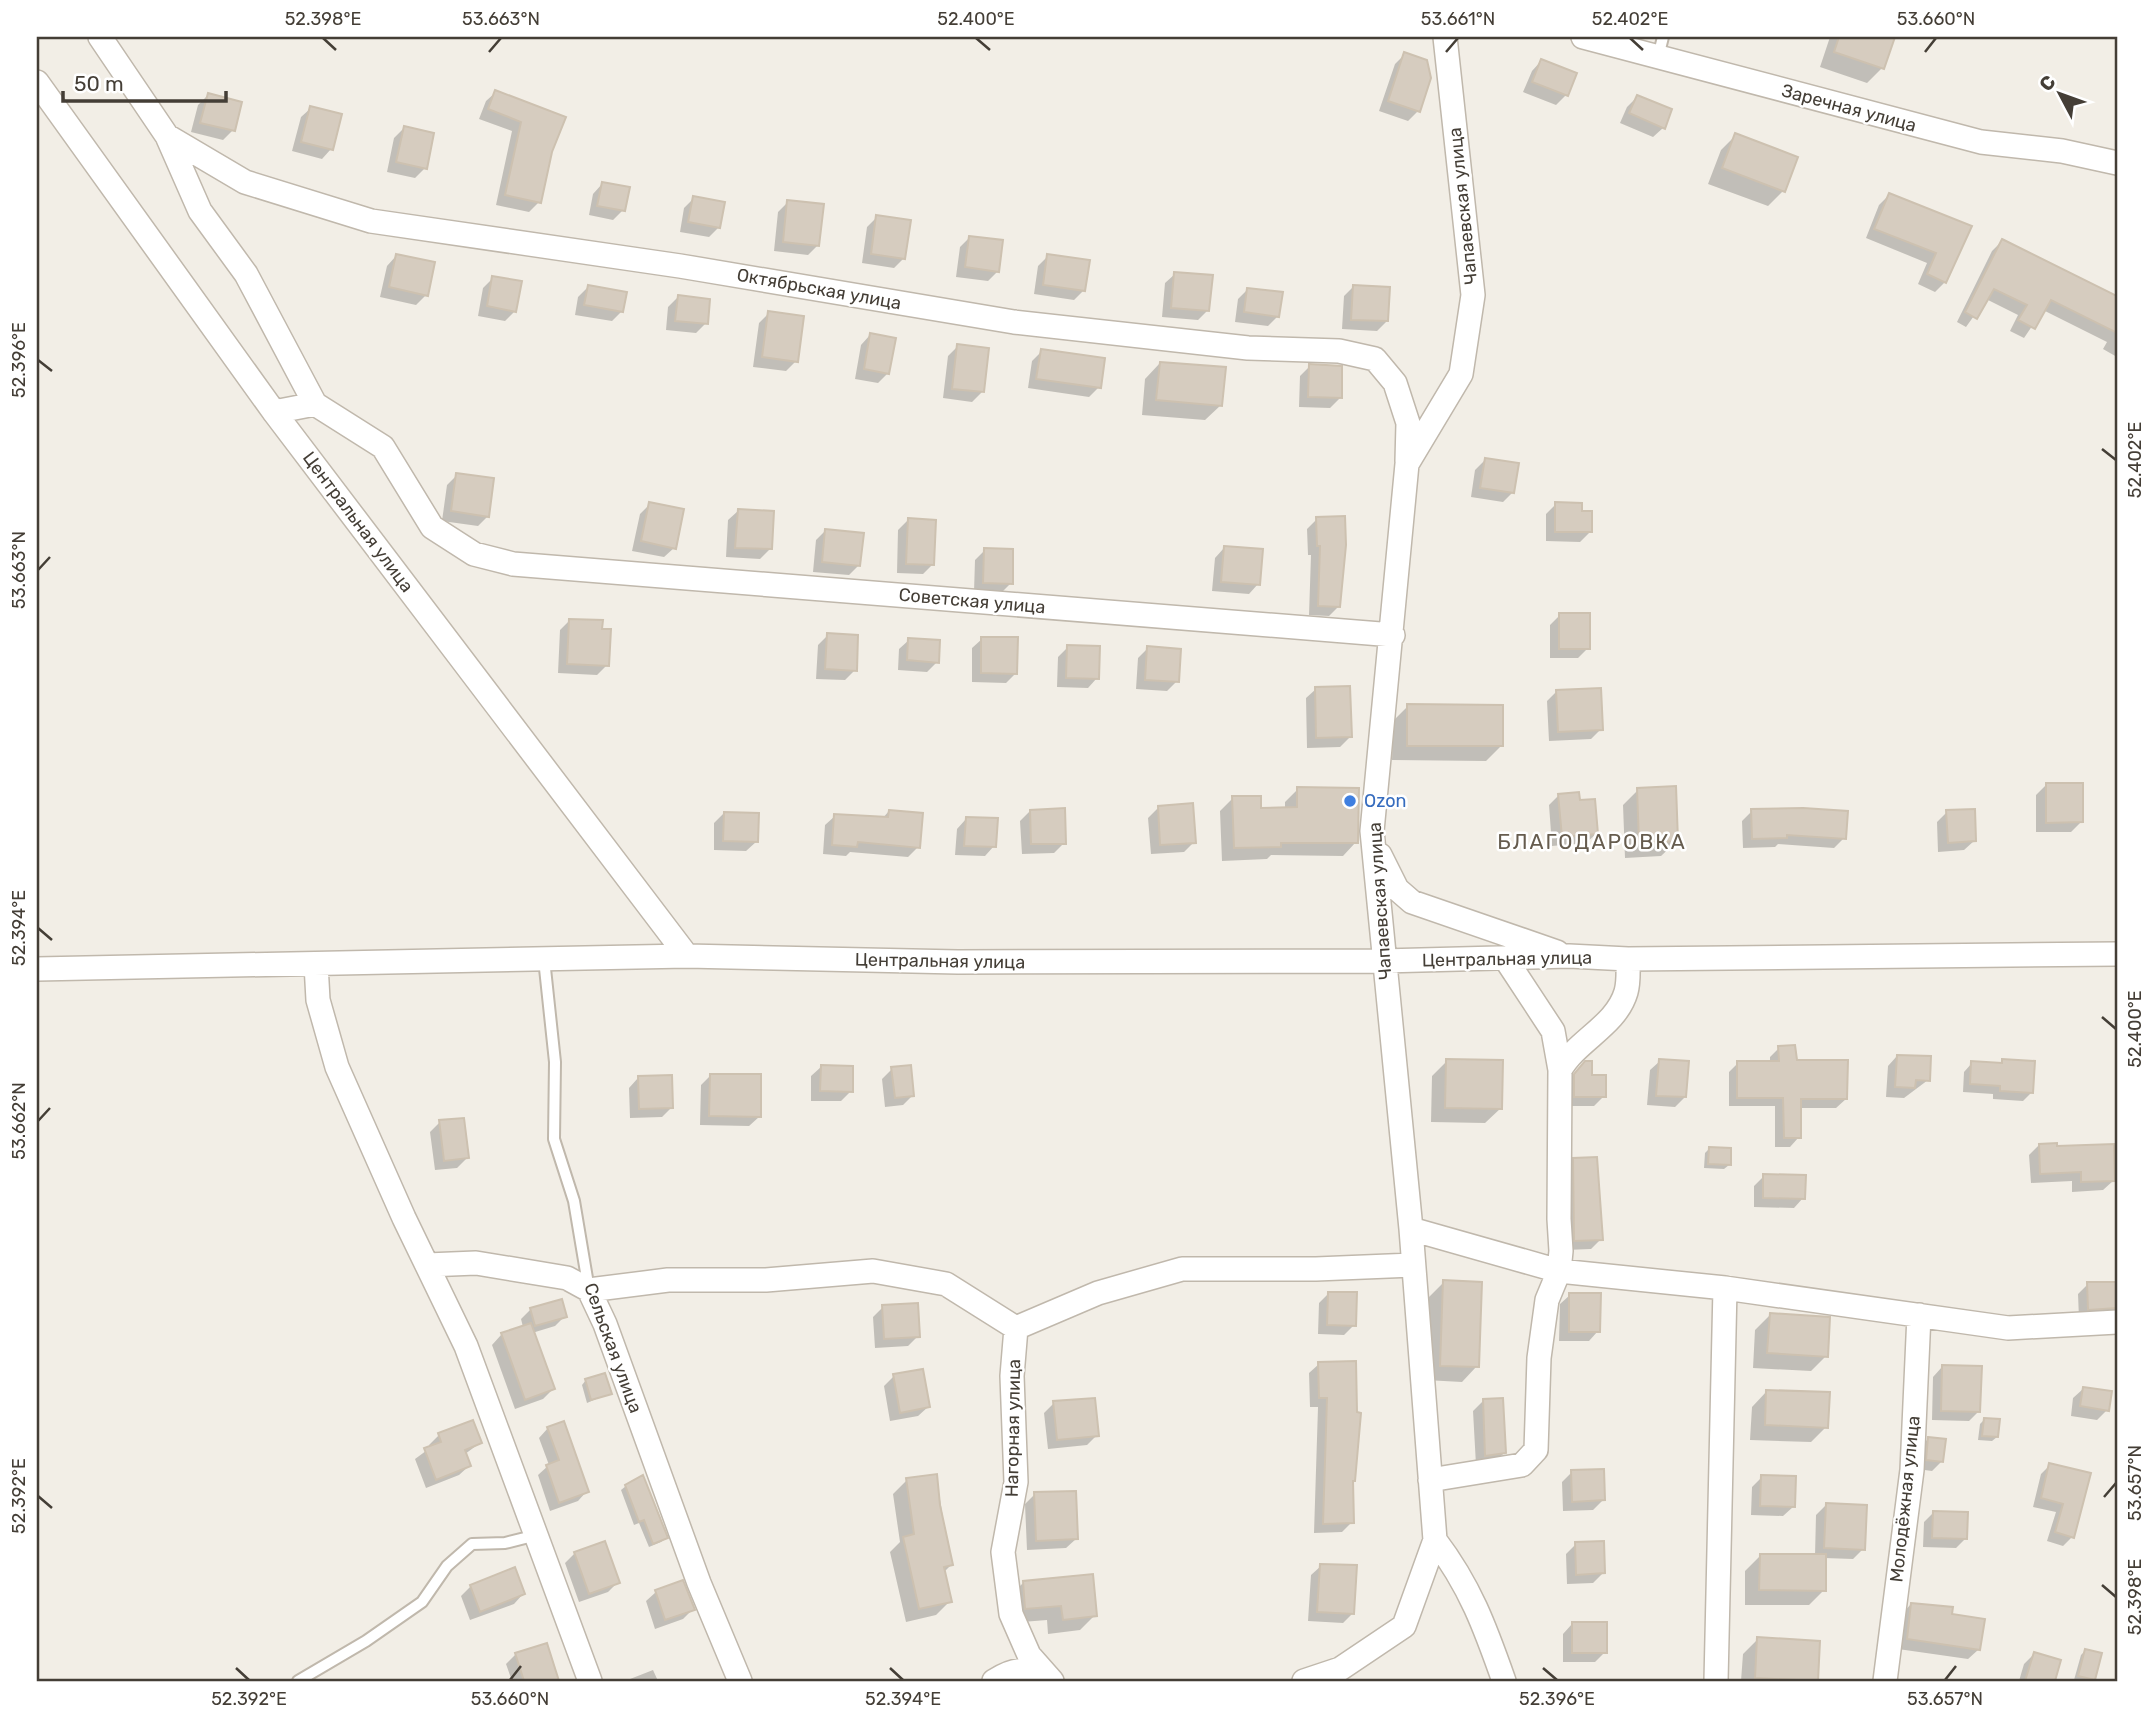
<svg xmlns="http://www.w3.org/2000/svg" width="2154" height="1718" font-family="Rubik,sans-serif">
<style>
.shadow{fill:#0003}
.building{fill:#d6ccbf;stroke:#cdc1b0;stroke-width:2}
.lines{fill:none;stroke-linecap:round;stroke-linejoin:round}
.lane-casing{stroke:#c0b8ac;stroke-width:14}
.street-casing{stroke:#c0b8ac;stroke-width:26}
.lane{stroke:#fff;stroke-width:10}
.street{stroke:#fff;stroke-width:23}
.ticks{fill:none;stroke:#443e36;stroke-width:2.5}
.shop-dot{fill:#3f7fe0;stroke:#fff;stroke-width:2.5}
.labels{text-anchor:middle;stroke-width:5;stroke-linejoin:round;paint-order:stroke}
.street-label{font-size:18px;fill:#443e36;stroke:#fff}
.shop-label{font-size:18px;fill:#366cbe;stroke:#fff;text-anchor:start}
.quarter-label{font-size:21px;letter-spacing:2px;fill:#665c4e;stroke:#fff}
.neatline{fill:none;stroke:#443e36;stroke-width:2.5}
.ticks-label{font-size:18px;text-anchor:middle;fill:#443e36}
</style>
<rect width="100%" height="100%" fill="#f2eee6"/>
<path class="shadow" d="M1830,37h63l-11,31 -15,15 -47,-16z
M1405,54l13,57 -10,10 -29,-10 16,-47z
M1541,61l25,34 -10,10 -33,-13 9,-21z
M496,92l54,59 -11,51 -10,10 -33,-7 16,-74 -33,-12 7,-18z
M208,95l25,35 -10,10 -32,-8 7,-27z
M1637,97l26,31 -10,9 -33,-14 7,-16z
M311,108l20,41 -9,10 -30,-8 9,-34z
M404,128l21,40 -10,10 -28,-6 7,-34z
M1736,135l47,56 -15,15 -60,-22 13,-34z
M602,184l21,26 -10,10 -24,-5 4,-21z
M1889,195l80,32 -24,55 -10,10 -17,-8 9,-21 -61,-25 13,-33z
M694,198l24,30 -9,9 -29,-5 4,-24z
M788,202l30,43 -10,10 -34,-4 4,-39z
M877,217l27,41 -10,10 -32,-5 5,-36z
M970,237l28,34 -10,10 -32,-4 4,-30z
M2002,241l115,56v60l-14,-8 4,-7 -64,-32 -19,28 -14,-7 8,-16 -32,-16 -20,28 -9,-5 35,-71z
M396,256l30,39 -10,10 -36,-8 7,-31z
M1048,256l36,34 -10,10 -40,-6 4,-28z
M1175,274l33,36 -10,10 -36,-3 3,-34z
M493,278l22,33 -10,10 -27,-5 5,-28z
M588,287l34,24 -10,10 -37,-6 3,-18z
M1353,287l34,34 -10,10 -35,-2 2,-33z
M1248,289l30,27 -10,10 -33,-4 3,-23z
M678,297l28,26 -10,10 -30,-3 2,-23z
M769,313l27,48 -10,10 -33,-4 6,-44z
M870,335l18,38 -10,10 -23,-4 6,-34z
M958,346l24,46 -10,10 -29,-4 5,-42z
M1042,351l57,36 -10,10 -61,-9 4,-27z
M1160,363l61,42 -16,15 -63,-5 3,-36z
M1310,366l30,32 -10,10 -31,-1 1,-31z
M1485,460l28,32 -10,10 -32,-5 4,-27z
M457,475l31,41 -10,10 -36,-5 5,-36z
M650,504l24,44 -10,9 -32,-6 8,-37z
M1556,504l24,9 10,19 -10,10 -34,-1v-27z
M738,511l32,38 -10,10 -34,-2 2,-37z
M1317,519l22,87 -10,10 -20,-1 2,-60h-3l-1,-26z
M908,520l25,44 -10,10 -26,-1 1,-43z
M826,530l33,35 -10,10 -36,-3 3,-32z
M1224,548l34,36 -9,10 -37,-3 3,-33z
M985,550l26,33 -10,10 -27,-1 1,-32z
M1560,615l28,33 -10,10h-28v-33z
M570,620l31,11 6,34 -10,10 -39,-2 2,-43z
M828,635l27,35 -10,10 -29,-1 2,-34z
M982,639l34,34 -10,10 -34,-1v-34z
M909,640l28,22 -10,10 -29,-2 1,-21z
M1068,647l29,31 -9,10 -31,-1 1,-30z
M1148,648l29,33 -10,10 -31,-2 2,-31z
M1316,689l34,48 -10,10 -33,1 -1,-50z
M1557,691l44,38 -10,10 -42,2 -2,-40z
M1408,706l93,40 -15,15 -94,-1 1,-39z
M2046,785l35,37 -10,10h-35v-37z
M1298,789l58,53 -13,14 -72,-1 -4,4 -45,2 -2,-50 13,-13 27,12 25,-1v-7z
M1638,790l39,51 -16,15 -36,2 -2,-53z
M1559,795l19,7 18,32 -10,9 -34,3 -3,-41z
M1158,808l36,34 -10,10 -33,2 -3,-36z
M889,811l29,36 -10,10 -58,-5 -4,4 -23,-2 2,-29 10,-9 47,3z
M1030,811l34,32 -10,10 -32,1 -2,-33z
M1752,811l92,27 -10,10 -56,-4 -3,3 -32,1 -1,-27z
M1947,812l27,29 -10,9 -26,2 -1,-30z
M724,813l32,29 -10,9 -32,-1v-27z
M966,819l28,27 -9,10 -30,-1 2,-26z
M1779,1048l67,51 -10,9h-37v29l-9,10h-15v-41h-46v-34l9,-9h32v-6z
M1897,1056l31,24 -24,18 -18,-1 2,-31z
M1447,1061l54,47 -16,15 -54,-1 1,-46z
M1660,1061l25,36 -10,10 -28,-2 3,-35z
M2033,1062l-2,31 -8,8 -30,-2v-5l-30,-2 1,-20 8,-9z
M821,1067l30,24 -10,10h-30v-25z
M892,1069l21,26 -10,10 -18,2 -3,-28z
M1575,1073l15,4 14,19 -10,10h-29v-20z
M711,1075l48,42 -10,9 -49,-1 1,-40z
M638,1078l34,29 -10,10 -32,1 -1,-30z
M440,1122l27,36 -10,10 -22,2 -5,-38z
M2039,1145l16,3 58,33 -10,9 -31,2v-11l-41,2 -2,-28z
M1709,1149l20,16 -5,4 -20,-1 1,-15z
M1574,1159l27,80 -10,10 -26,1 -1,-81z
M1764,1176l39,22 -9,10 -40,-1v-21z
M1444,1282l33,84 -15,16 -37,-2 4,-83z
M2088,1284l28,24 -9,10 -28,1 -1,-25z
M1329,1293l25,32 -10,10 -26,-1 1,-31z
M1570,1295l28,36 -9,10h-30l1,-37z
M883,1307l35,29 -10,10 -33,2 -2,-31z
M531,1309l34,7 -10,10 -23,7 21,56 -10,10 -28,10 -23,-64 9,-10 22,-8 -2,-8z
M1770,1315l56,41 -15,15 -58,-3 2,-38z
M1319,1364l32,119 1,39 -10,10 -28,1 4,-126h-8l-1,-34z
M1942,1367l37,44 -10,10 -37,-1 1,-43z
M894,1376l34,31 -10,9 -28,5 -6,-35z
M586,1380l24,13 -23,10 -5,-18z
M2083,1389l24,21 -10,10 -26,-4 2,-18z
M1767,1391l59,36 -15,15 -61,-2 2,-33z
M1483,1401l21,52 -10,10 -18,2 -3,-54z
M1054,1403l43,32 -10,10 -39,4 -4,-36z
M1984,1420l13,17 -5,4 -14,-1 2,-16z
M548,1428l39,63 -9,10 -28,10 -12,-36 11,-10 -10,-27z
M439,1435l41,8 -15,11 4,12 -10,9 -33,13 -11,-29 15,-11 -1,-3z
M1928,1439l14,22 -10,10 -15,-2 1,-20z
M2050,1465l39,9 -17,63 -9,9 -16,-5 9,-29 -23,-5 8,-33z
M1572,1472l31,28 -10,10 -30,1 -1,-29z
M936,1476l15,89 -7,7 6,29 -14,14 -30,7 -16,-70 10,-10 -7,-48 14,-14z
M1762,1477l31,30 -10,9 -32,-1 1,-28z
M626,1486l40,52 -5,4 -12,5 -10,-24 -5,2 -13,-35z
M1035,1494l41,45 -10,9 -39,2 -2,-46z
M1826,1505l37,44 -10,10 -29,-1v32l-15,15h-64v-34l15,-15h55l1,-41z
M1934,1512l32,26 -10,10 -33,-1 1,-25z
M1576,1544l27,29 -10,10 -26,1 -1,-30z
M575,1553l43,29 -10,10 -29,10 -14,-39z
M1321,1566l32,47 -10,10 -35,-2 3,-46z
M1023,1583l72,32 -15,15 -32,4 -1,-14 -36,3 -3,-25z
M471,1586l52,8 -9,10 -44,16 -9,-24z
M656,1592l37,17 -10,10 -28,10 -9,-28z
M1911,1604l40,11 27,35 -10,9 -70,-10 4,-35z
M1572,1624l33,28 -10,10h-32v-28z
M1758,1639l60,4 -2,38h-75l2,-27z
M2085,1651l9,28 -2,2 -18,-1 7,-25z
M516,1654l40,25 -44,2 -6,-17z
M2034,1654l25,8 -6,19h-34l5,-17z
M653,1670l5,11h-33z"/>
<path class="building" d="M1839,37h56l-11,32 -50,-17z
M1404,52l23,8 4,18 -11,34 -32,-11z
M1541,59l36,14 -9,23 -36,-14z
M495,90l71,27 -14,35 -11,51 -36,-8 16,-73 -33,-13z
M208,93l34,9 -7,29 -35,-8z
M1637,95l35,14 -7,20 -36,-16z
M310,106l32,8 -9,36 -32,-8z
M404,126l30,7 -7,36 -31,-7z
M1735,133l63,24 -13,35 -63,-24z
M602,182l28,5 -5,24 -28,-5z
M1889,193l83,33 -26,57 -19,-9 9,-21 -62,-24z
M693,196l32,6 -5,26 -32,-6z
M787,200l37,4 -5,42 -36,-4z
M876,215l35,5 -6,39 -34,-5z
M969,236l34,4 -4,32 -34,-5z
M2002,239l115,57v37l-66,-33 -16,29 -17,-9 9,-15 -33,-16 -17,30 -12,-7z
M396,254l39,8 -7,34 -39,-9z
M1047,254l43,6 -5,31 -42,-6z
M1174,272l39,3 -4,36 -38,-3z
M492,276l30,5 -6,31 -29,-6z
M588,285l39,7 -4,20 -39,-7z
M1353,285l37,2 -2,34 -37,-1z
M1247,288l36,4 -4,25 -35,-5z
M678,295l32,4 -2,25 -33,-3z
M768,311l36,5 -6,46 -36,-5z
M870,333l26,5 -7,36 -25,-5z
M957,344l32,4 -5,44 -32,-3z
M1041,349l64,9 -4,30 -65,-9z
M1160,362l66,5 -4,39 -66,-6z
M1309,364l33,2v32l-34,-1z
M1485,458l34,5 -5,30 -34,-5z
M456,473l38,5 -5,39 -38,-6z
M649,502l35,7 -8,40 -35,-8z
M1555,502l27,1v8h10v21h-37z
M738,509l36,2 -2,38 -37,-1z
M1345,516l1,29 -6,62 -22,-1 2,-60h-3l-1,-29z
M908,518l28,2 -2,45 -28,-1z
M825,529l39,4 -4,33 -38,-4z
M1224,546l39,3 -3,36 -39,-3z
M984,548l29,1v35l-30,-1z
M1559,613h31v36h-31z
M569,619l34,1 -1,9h9l-2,37 -42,-2z
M827,633l31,2 -1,36 -32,-2z
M981,637h37l-1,37 -36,-1z
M908,638l32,2 -1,23 -32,-3z
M1067,645l33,1 -1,33 -33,-1z
M1147,646l34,3 -2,33 -34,-2z
M1350,686l2,51 -36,1 -1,-51z
M1601,688l2,42 -45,2 -2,-42z
M1407,704l96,1v41h-96z
M2046,783h37v39l-37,1z
M1676,786l2,55 -39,2 -2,-55z
M1297,787l62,1 -1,55h-77v4l-47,1 -2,-52h29v12l36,-1z
M1579,792l1,8 15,-1 3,35 -36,3 -4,-43z
M1193,803l3,40 -36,2 -2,-39z
M1065,808l1,36h-35l-1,-34z
M1803,808l45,3 -2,28 -59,-4v3l-35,1 -1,-30z
M1975,809l1,32 -28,2 -2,-33z
M889,810l34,3 -3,35 -62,-6 -1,5 -25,-2 2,-31 54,3z
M724,812l35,1 -1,29 -35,-1z
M966,817l32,1 -2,29 -32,-1z
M1795,1045l2,15h51l-1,39h-46v39h-17l-1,-40h-46v-37h42l-1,-15z
M1897,1055l34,1 -1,25 -14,-1 -1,8 -20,-1z
M1446,1059l57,1 -1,49 -57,-1z
M1659,1059l30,2 -3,36 -30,-1z
M2002,1059l33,2 -2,32 -33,-2v-5l-30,-2 1,-23 31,2z
M1585,1061h7v14h14v22h-32v-23z
M821,1065l32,1v26l-33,-1z
M911,1065l3,31 -19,2 -4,-31z
M710,1074h51v43l-52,-1z
M672,1075l1,33 -34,1 -1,-33z
M464,1118l5,40 -25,3 -5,-41z
M2057,1143v3l57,-2 1,37 -34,1v-10l-41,2 -1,-30z
M1709,1147l22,1v17l-23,-1z
M1597,1157l6,83 -29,1 -1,-83z
M1763,1174l43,1 -1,24 -42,-1z
M1443,1280l39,2 -3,85 -39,-1z
M2087,1282h30v26l-29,2z
M1328,1292h29l-1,34 -29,-1z
M1569,1293h32l-1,39h-31z
M562,1299l5,18 -32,9 -5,-18z
M918,1303l2,34 -36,2 -2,-34z
M1770,1313l60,4 -2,40 -61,-4z
M531,1323l24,66 -30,11 -24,-67z
M1356,1361l1,51 4,1 -6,68h-2l1,42 -31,1 4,-126h-8l-1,-36z
M1942,1365l40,1 -2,46 -39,-1z
M923,1369l7,38 -30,6 -7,-39z
M605,1373l7,21 -21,6 -6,-21z
M2083,1387l29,4 -3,20 -29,-5z
M1766,1390l64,2 -2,36 -63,-3z
M1095,1398l4,38 -42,4 -4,-39z
M1503,1398l3,55 -21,3 -2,-57z
M1984,1418l16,1 -2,18 -16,-1z
M473,1420l9,23 -17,7 6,16 -35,14 -12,-32 17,-6 -3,-9z
M564,1421l25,71 -30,11 -13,-38 13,-5 -12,-33z
M1928,1437l18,2 -3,23 -17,-2z
M2049,1463l42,10 -17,65 -19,-6 8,-28 -22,-6z
M1604,1469l1,31 -33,2 -1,-32z
M937,1474l3,31 13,60 -9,2 8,35 -33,7 -16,-72 11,-3 -8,-56z
M643,1475l25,63 -15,6 -9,-24 -5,2 -14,-37z
M1761,1475l35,1 -1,31 -35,-1z
M1076,1491l2,48 -42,2 -2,-49z
M1826,1503l41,2 -2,45 -41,-2z
M1933,1511l35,1 -1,27 -35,-1z
M605,1541l15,42 -31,11 -15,-42z
M1604,1541l1,32 -29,2 -1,-33z
M1760,1554h66v37l-67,-1z
M1320,1564l37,1 -3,49 -37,-2z
M515,1567l10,27 -45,18 -10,-27z
M1093,1574l4,42 -34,4 -2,-14 -36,3 -2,-28z
M683,1580l12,30 -30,10 -10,-30z
M1911,1603l42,4 -1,7 33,5 -5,31 -73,-11z
M1572,1622h35v31h-35z
M1757,1637l63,4 -2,40 -63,-3z
M547,1643l12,38h-35l-9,-28z
M2085,1649l17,4 -7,27 -17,-4z
M2034,1652l27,8 -6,21h-30z"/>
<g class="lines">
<g class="lane-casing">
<path id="lane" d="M1658,57l5,-20
M544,959l11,103 -1,77 20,62 15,89
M298,1681l68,-40 56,-39 25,-36 25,-22 33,-1 32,-8"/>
</g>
<g class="street-casing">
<path id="street" d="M100,37l67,99 33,75 46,63 69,130
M1445,37l28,258 -12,79 -54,90 -35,367 39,398 24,311c35,46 50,87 69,141
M1583,37l398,105 81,9 55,12
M37,82l237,330 413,544
M167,136l78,46 126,39 309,45 334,56 234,26 91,3 36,8 20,24 13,40 -1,38
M274,412l41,-8 68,43 49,80 42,27 39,10 880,71
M1380,855l17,34 15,13 145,50
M316,964l2,36 19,67 67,151 62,128 124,335
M37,969l650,-13 271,6 425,-1 186,-5 59,3 489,-5
M1560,1070c17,-30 56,-44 66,-78 3,-10 2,-23 2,-33
M1411,1229l148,42 166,17 283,40 109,-6
M427,1265l49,-2 91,15 22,12 79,-10h98l107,-9 73,13 70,44
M589,1290l16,34 94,259 41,98
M1016,1328l82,-35 84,-24h134l97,-4
M1016,1328l-4,48 4,106 -13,70 8,62 18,41 23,26
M1430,1480l92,-15 14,-15 3,-92 8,-58 12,-29 2,-20 -2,-32 1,-149 -7,-39 -48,-73
M994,1681c22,-14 31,-13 55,-2
M1304,1681l36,-12 64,-43 31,-86
M1716,1681l9,-393
M1885,1681l27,-211 7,-155"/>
</g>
<use href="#lane" class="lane"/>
<use href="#street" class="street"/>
</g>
<path class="ticks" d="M323,38l13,12M976,38l14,12M1630,38l13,12M489,52l12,-14M1446,52l12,-14M1925,52l11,-14M38,360l14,11M2102,449l14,11M38,570l12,-13M38,928l14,12M2102,1017l14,12M38,1121l12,-13M38,1496l14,12M2104,1497l12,-14M2102,1585l14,12M236,1668l13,12M890,1668l13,12M1543,1668l14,12M510,1680l11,-14M1945,1680l11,-14"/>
<circle class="shop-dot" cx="1350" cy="801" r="7"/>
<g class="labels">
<g class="street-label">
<text transform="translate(1849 108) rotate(15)" y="6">Заречная улица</text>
<text transform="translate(1463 206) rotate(-96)" y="6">Чапаевская улица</text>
<text transform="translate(819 289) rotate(10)" y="6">Октябрьская улица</text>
<text transform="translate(358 522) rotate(53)" y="6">Центральная улица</text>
<text transform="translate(972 601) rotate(5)" y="6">Советская улица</text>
<text transform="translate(1380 901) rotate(-94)" y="6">Чапаевская улица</text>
<text transform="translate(1507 959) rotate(-1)" y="6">Центральная улица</text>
<text transform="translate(940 961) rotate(1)" y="6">Центральная улица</text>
<text transform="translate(613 1348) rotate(70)" y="6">Сельская улица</text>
<text transform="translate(1013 1428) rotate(-89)" y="6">Нагорная улица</text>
<text transform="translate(1905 1499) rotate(-84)" y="6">Молодёжная улица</text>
</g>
<g class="shop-label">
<text x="1364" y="807">Ozon</text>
</g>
<g class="quarter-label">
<text x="1592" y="849">БЛАГОДАРОВКА</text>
</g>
</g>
<rect width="2154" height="1718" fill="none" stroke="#ffffff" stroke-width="77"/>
<g transform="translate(2060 94) rotate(311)" stroke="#ffffff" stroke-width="5" paint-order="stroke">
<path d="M0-5L12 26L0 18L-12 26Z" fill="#443e36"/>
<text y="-10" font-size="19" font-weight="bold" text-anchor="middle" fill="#443e36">С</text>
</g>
<path d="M63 91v10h163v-10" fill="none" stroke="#443e36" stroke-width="3.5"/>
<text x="74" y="91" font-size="21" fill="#443e36" stroke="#ffffff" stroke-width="5" paint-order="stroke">50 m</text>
<rect x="38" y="38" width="2078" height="1642" class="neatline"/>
<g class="ticks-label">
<text x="323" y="25">52.398°E</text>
<text x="501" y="25">53.663°N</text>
<text x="976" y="25">52.400°E</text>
<text x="1458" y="25">53.661°N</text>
<text x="1630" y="25">52.402°E</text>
<text x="1936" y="25">53.660°N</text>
<text transform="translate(19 360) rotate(-90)" y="6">52.396°E</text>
<text transform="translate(2135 460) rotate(-90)" y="6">52.402°E</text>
<text transform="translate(19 570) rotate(-90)" y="6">53.663°N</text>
<text transform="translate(19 928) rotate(-90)" y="6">52.394°E</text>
<text transform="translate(2135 1029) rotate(-90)" y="6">52.400°E</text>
<text transform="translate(19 1121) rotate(-90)" y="6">53.662°N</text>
<text transform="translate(2135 1483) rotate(-90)" y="6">53.657°N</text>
<text transform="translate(19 1496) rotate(-90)" y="6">52.392°E</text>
<text transform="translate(2135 1597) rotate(-90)" y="6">52.398°E</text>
<text x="249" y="1705">52.392°E</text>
<text x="510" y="1705">53.660°N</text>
<text x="903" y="1705">52.394°E</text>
<text x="1557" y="1705">52.396°E</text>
<text x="1945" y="1705">53.657°N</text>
</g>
</svg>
